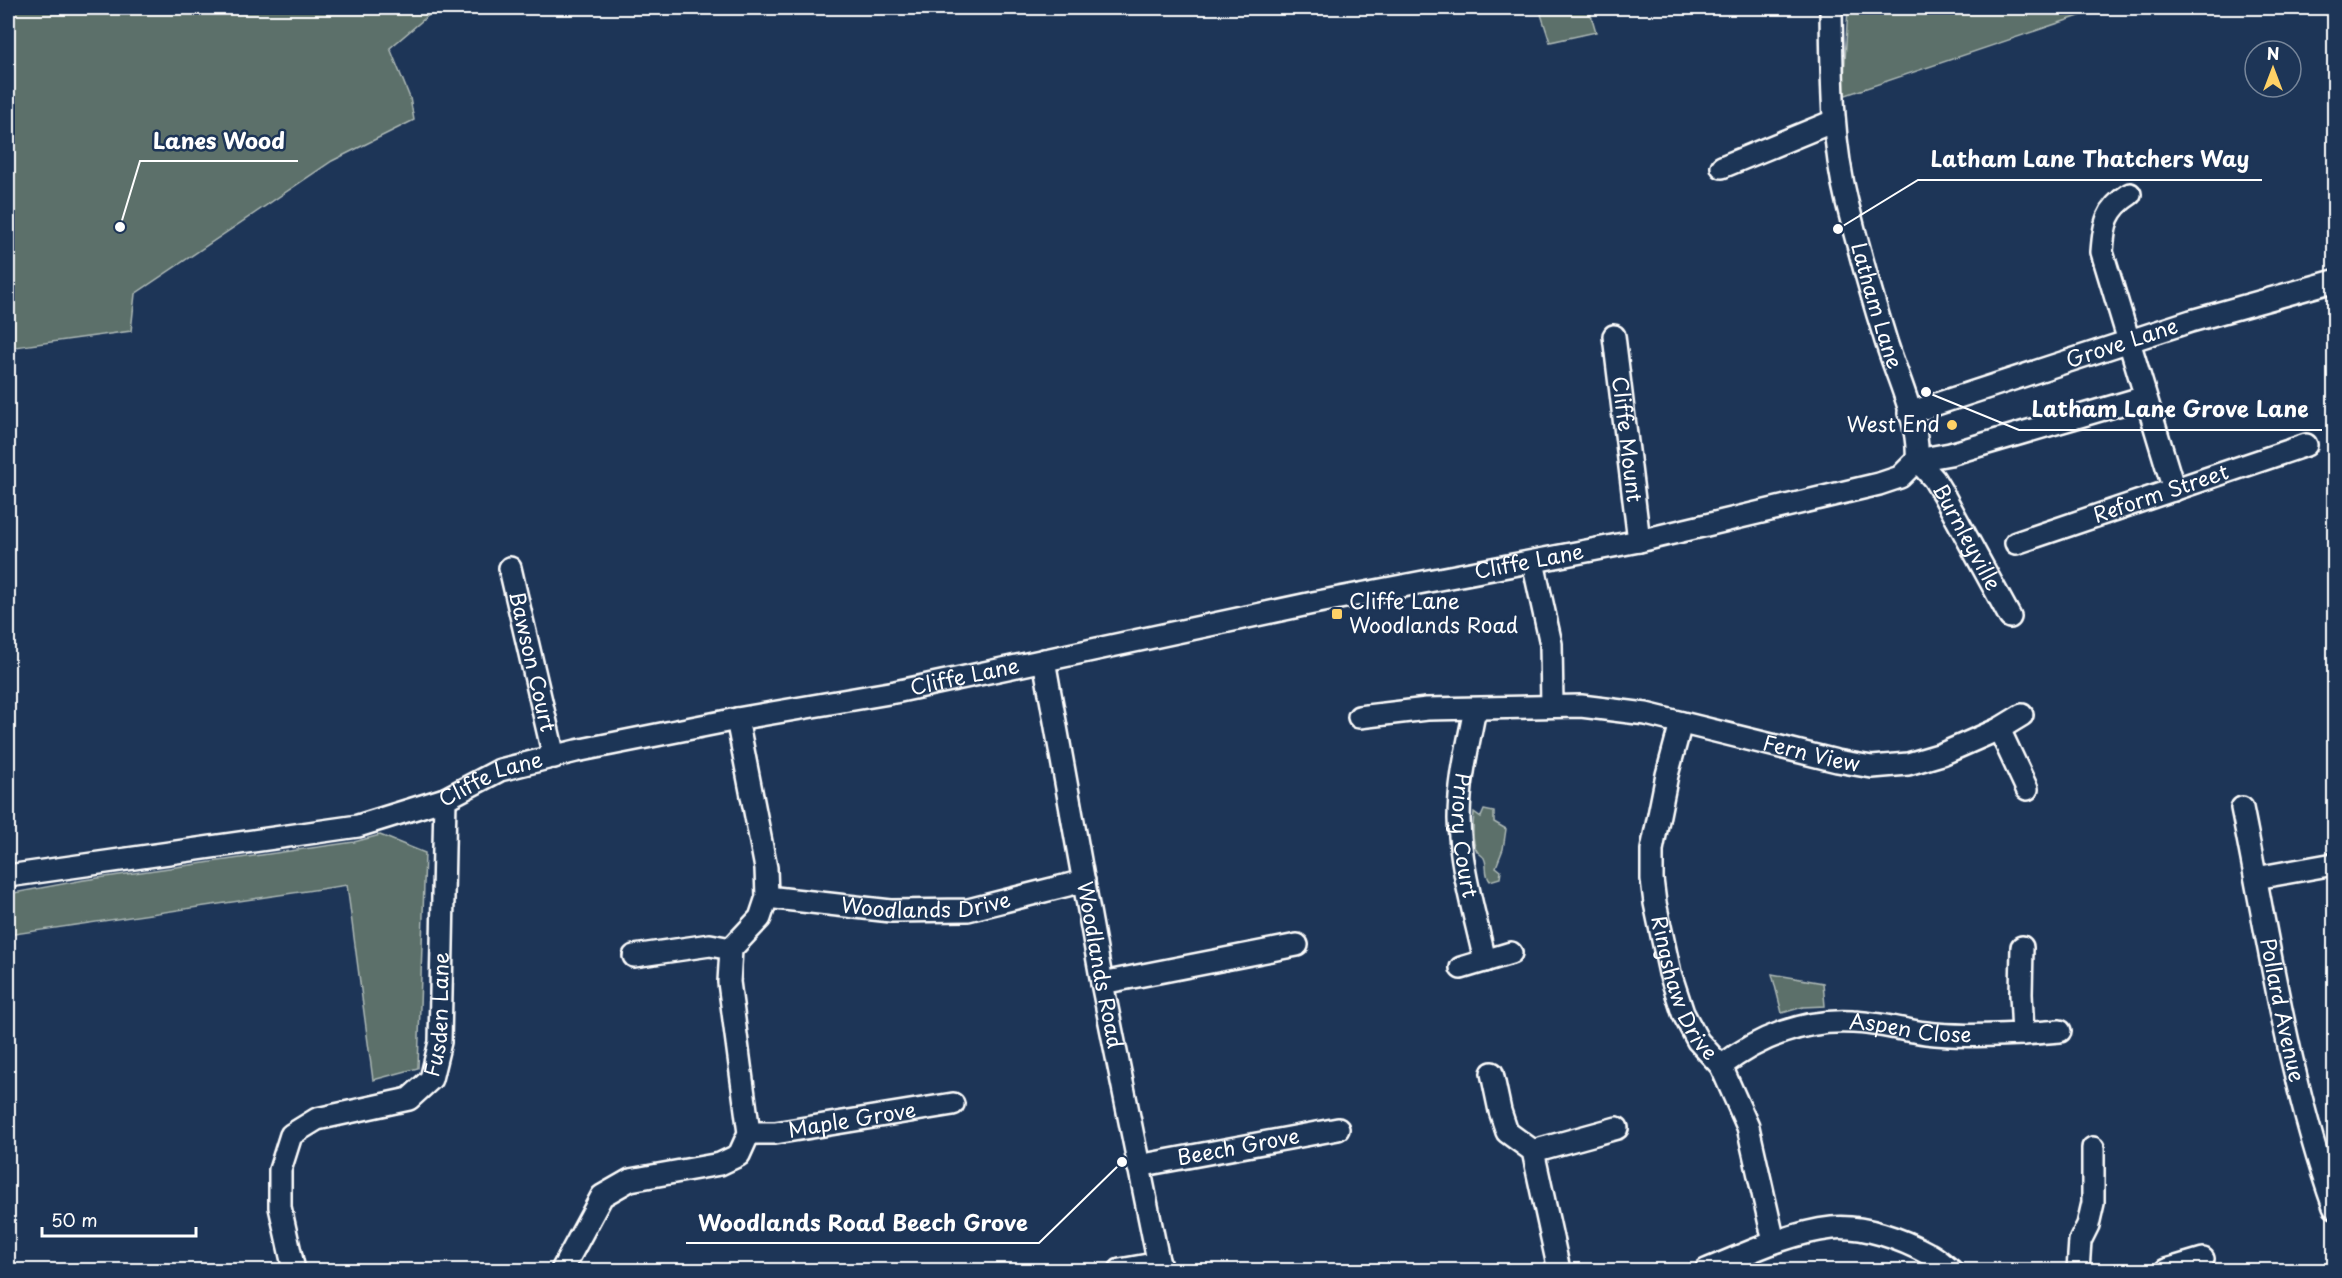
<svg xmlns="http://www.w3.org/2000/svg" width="2342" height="1278" font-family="'Playpen Sans',sans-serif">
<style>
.green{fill:#5b706b;stroke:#adb8b5;stroke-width:1.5}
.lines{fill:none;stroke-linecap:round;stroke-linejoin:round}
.minor-casing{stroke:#fff;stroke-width:26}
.minor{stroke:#1d3557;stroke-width:21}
.poi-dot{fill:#ffd166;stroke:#1d3557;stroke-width:2}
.labels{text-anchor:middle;stroke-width:5;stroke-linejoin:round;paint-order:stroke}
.street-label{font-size:21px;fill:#fff;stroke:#1d3557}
.poi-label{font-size:21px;fill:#fff;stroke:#1d3557;text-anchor:end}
.leader{fill:none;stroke:#fff;stroke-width:2}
.callout-dot{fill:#fff;stroke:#1d3557;stroke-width:2}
.callout-label{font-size:22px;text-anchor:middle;font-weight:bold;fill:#fff;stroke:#1d3557;stroke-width:5;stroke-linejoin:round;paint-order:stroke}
</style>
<rect width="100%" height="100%" fill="#1d3557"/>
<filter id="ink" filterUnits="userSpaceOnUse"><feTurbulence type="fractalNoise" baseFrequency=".0167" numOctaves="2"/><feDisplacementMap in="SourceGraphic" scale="12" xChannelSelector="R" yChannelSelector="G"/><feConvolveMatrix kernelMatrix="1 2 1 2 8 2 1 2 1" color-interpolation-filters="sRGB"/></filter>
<g filter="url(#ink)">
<path class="green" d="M8,8h429l-47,40 20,50 4,22 -82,41 -197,133 -4,37 -123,17z
M1539,8h50l7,24 -46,10z
M1848,8h255l-260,88z
M1484,810l10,2v10l12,7 -3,20 -7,18 5,4 -1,7 -10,3c-6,-7 -2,-16 -6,-23 0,-1 -7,-6 -7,-7 -6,-9 -4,-28 -3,-39l7,5z
M380,835l45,18 -7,215 -45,12 -26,-195 -339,50v-41l76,-14 270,-38z
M1772,974l51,9 2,23 -22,1 -21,6z"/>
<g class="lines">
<g class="minor-casing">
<g id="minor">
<path id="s1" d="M1831,8c1,65 0,130 16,194 11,45 24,91 38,136 11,37 35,84 32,122"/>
<path d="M1722,167l112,-46"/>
<path d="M2130,194c-24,15 -26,30 -28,58l72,238"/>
<path id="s2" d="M1614,336l25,205"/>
<path id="s3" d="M1909,413l282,-92 143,-40"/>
<path d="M1917,460l33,-6 195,-57"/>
<path id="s4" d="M1917,460l17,19 9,15 67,123"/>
<path id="s5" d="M2016,543l290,-98"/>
<path d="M1533,562l18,82 1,62"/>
<path id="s6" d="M510,568l44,189"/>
<path id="s7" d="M1044,660l58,323 58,287"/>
<path id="s8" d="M1475,709c-7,36 -16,73 -16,110 1,48 16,96 26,142"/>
<path id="s9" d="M1359,717l68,-8 154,-3 65,8 191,47 35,6 36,-3 34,-10 57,-25 28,60"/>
<path id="s10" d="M1681,723l-14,52 -15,75v29l3,24 15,70 13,40 15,28 23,25 27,61 26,115"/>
<path d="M1999,729l23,-14"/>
<path id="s11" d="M2242,808c27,134 46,270 92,399"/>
<path id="s12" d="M8,876l350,-50 87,-27 55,-29 76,-19 161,-32 158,-27 418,-89 326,-62 240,-57 21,-7 17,-17"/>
<path d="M2256,878l78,-14"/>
<path id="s13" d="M767,897l124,14 77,-1 116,-29"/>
<path d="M634,956l76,-11 21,4"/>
<path d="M1461,968l50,-15"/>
<path d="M1102,983l195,-38"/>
<path d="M2023,1034l37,-3"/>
<path id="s14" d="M1721,1066c38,-29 84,-47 132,-44 25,1 49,8 73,11 32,4 65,2 97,1l-2,-40 1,-47"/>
<path d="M1492,1073l8,38 7,21 26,19 26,119"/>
<path id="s15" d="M749,1133h26l178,-29"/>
<path d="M1533,1151l84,-23"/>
<path id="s16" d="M1138,1166l200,-37"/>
<path id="s17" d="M294,1270l-14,-63v-37l11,-35 26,-16 92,-20 22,-20 9,-37 5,-243"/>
<path d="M562,1270l40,-74 28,-16 90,-16 19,-9 10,-22 -20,-151 2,-33 29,-31 7,-21 -1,-29 -29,-149"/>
<path d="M1120,1270l39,-7"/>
<path d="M1706,1270c40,-16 82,-37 126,-42 31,-3 70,11 97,26 8,4 15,11 22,16"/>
<path d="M2078,1270l2,-29 8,-16 5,-22v-55"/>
<path d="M2166,1270l37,-11"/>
</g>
</g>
<use href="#minor" class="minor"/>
</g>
</g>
<g class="poi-dot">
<circle cx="1952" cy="425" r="6"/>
<rect x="1331" y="608" width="12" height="12" rx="3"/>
</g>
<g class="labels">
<g class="street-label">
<text dy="7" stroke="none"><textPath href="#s1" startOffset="303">Latham Lane</textPath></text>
<text dy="7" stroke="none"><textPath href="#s3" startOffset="224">Grove Lane</textPath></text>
<text dy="7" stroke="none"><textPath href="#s2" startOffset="104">Cliffe Mount</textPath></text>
<text dy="7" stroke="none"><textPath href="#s5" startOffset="153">Reform Street</textPath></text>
<text dy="7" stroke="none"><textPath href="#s4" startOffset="92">Burnleyville</textPath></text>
<text dy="7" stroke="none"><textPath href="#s12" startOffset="1557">Cliffe Lane</textPath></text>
<text dy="7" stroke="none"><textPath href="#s6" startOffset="96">Bawson Court</textPath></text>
<text dy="7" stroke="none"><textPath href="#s12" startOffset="981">Cliffe Lane</textPath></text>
<text dy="7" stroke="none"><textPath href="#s9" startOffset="458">Fern View</textPath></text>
<text dy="7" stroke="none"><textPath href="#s12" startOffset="495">Cliffe Lane</textPath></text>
<text dy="7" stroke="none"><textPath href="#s8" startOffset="128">Priory Court</textPath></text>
<text dy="7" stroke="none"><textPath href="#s13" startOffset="160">Woodlands Drive</textPath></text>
<text dy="7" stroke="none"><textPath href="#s7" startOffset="310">Woodlands Road</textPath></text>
<text dy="7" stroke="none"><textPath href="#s10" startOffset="274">Ringshaw Drive</textPath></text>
<text dy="7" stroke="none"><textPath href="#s11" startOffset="206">Pollard Avenue</textPath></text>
<text dy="7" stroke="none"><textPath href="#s17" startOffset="358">Fusden Lane</textPath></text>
<text dy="7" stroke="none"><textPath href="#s14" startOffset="200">Aspen Close</textPath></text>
<text dy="7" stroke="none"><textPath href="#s15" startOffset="104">Maple Grove</textPath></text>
<text dy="7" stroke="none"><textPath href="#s16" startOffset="102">Beech Grove</textPath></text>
</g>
<g class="poi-label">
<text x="1940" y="432">West End</text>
<text x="1349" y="609" text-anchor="start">Cliffe Lane<tspan x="1349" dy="24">Woodlands Road</tspan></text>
</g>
</g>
<path class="leader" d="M120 227L140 161H298M1838 229L1918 180H2262M1926 392L2019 430H2322M1122 1162L1039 1243H686"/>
<g class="callout-dot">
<circle cx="120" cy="227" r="6"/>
<circle cx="1838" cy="229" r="6"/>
<circle cx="1926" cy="392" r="6"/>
<circle cx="1122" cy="1162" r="6"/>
</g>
<g class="callout-label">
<text x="219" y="149">Lanes Wood</text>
<text x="2090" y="167">Latham Lane Thatchers Way</text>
<text x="2170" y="417">Latham Lane Grove Lane</text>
<text x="863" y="1231">Woodlands Road Beech Grove</text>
</g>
<rect width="2342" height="1278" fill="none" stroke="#1d3557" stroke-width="30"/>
<rect x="15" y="15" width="2312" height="1248" fill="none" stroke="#fff" stroke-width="2" filter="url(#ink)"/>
<g transform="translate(2273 69)"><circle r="28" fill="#1d3557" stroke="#77869a" stroke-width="1.5"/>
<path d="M0-4.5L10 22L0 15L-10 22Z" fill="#ffd166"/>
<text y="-9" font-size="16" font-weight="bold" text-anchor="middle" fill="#ffffff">N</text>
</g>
<path d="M42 1227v9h154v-9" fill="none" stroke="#ffffff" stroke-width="3"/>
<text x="51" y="1227" font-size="18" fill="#ffffff" stroke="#1d3557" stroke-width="4.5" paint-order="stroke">50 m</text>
</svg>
